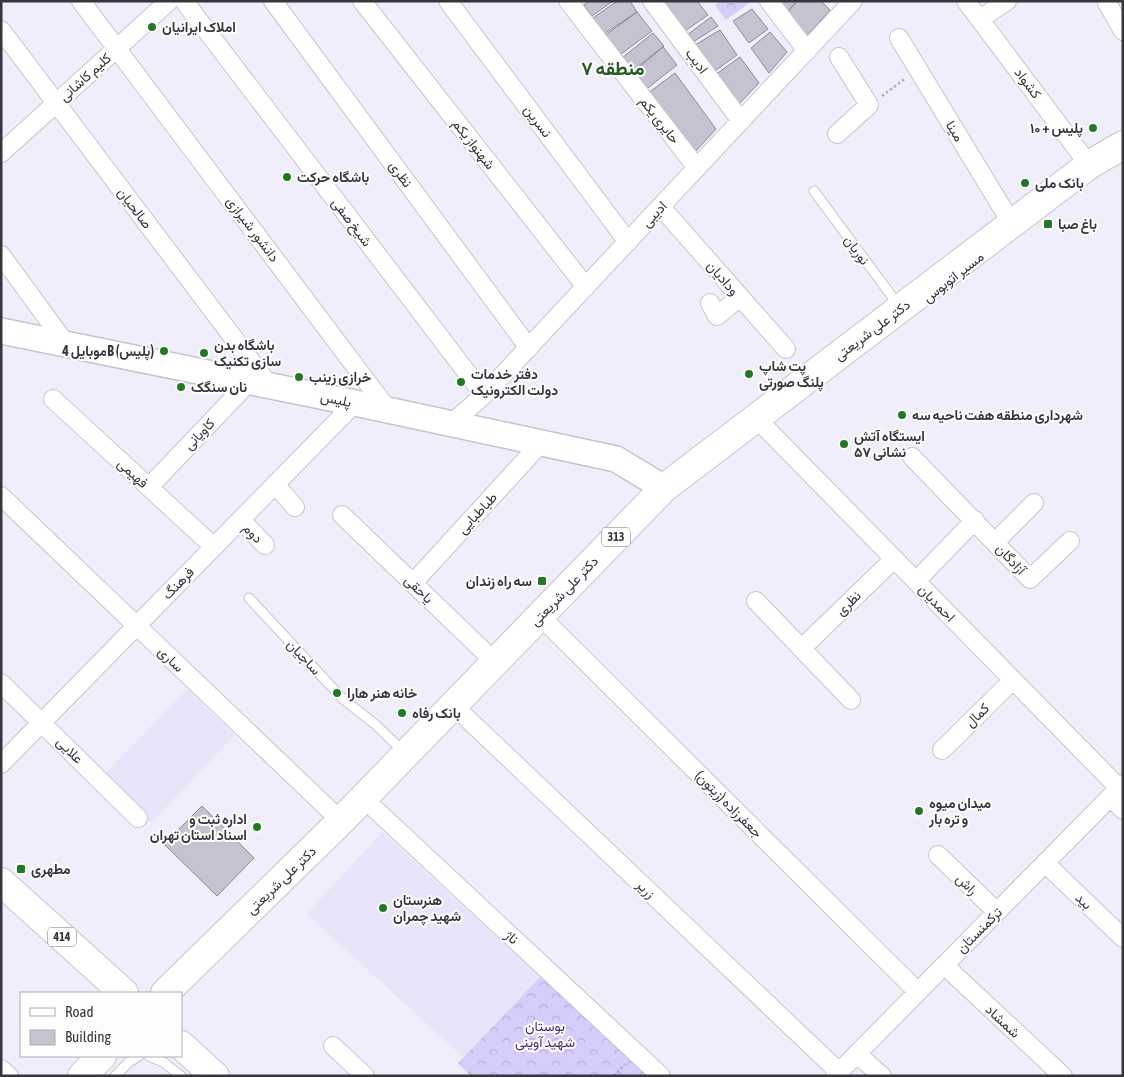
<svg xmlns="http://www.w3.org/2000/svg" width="1124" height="1077" font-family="'Asap Condensed',Vazirmatn,sans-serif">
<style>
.built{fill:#e8e4f9}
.forest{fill:url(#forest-crowns)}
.building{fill:#c5c3d0;stroke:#8c8a96}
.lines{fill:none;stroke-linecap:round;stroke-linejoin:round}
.service-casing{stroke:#c6c4d1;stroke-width:11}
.minor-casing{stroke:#c6c4d1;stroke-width:20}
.secondary-casing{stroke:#c6c4d1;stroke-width:28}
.primary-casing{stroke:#c6c4d1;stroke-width:30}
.path{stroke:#b0afb9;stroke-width:2.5;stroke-dasharray:2.5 2.5;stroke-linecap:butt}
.service{stroke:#fff;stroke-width:9}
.minor{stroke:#fff;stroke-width:18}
.secondary{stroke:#fff;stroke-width:25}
.primary{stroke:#fff;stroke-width:28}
.poi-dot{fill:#237825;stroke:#fdfdfd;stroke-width:2}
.labels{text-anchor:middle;stroke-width:4;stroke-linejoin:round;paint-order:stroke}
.shield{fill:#fdfdfd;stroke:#727276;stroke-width:1}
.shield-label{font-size:12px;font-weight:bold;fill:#37363c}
.poi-label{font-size:14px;font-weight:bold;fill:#37363c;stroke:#fdfdfd;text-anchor:start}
.street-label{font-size:14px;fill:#37363c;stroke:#fdfdfd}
.park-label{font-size:14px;fill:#452f79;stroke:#fdfdfd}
.district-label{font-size:19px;font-weight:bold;fill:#275b26;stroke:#fdfdfd}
</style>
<defs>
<pattern id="forest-crowns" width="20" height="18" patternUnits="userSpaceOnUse" patternTransform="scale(1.25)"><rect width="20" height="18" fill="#d6cdfb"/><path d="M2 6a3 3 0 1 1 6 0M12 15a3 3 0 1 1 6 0" fill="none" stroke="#b8b1d8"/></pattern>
</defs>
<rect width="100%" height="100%" fill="#f0eefb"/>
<path class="built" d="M187,689l48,46 -84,88 -49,-46z
M382,832l158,145 -77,80 -156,-143z"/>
<path class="forest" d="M721,1h31l-26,19 -11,-15z
M544,973l107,103h-180l-13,-13z"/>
<path class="building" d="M589,1h24l-21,15 -8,-11z
M617,1h13l7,11 -33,22 -11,-16z
M658,1h39l11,14 -26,18z
M773,1h24l-12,14z
M797,1h24l9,9 -25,28 -20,-23z
M752,9l16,20 -19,14 -16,-22z
M637,12l15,19 -35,26 -14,-20z
M711,17l7,9 -25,16 -6,-7z
M720,30l17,25 -25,18 -17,-28z
M770,32l17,20 -18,21 -18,-25z
M653,33l11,13 -32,25 -10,-13z
M663,47l14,18 -33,26 -13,-17z
M740,57l19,26 -21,22 -23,-30z
M675,73l41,56 -21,23 -52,-55z
M202,806l52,52 -37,38 -53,-52z"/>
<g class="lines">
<g class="service-casing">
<path id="service" d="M814,191l85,115
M249,598l94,101 33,26 28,27
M149,1056l14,6 18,14
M115,1076l14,-14 10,-6"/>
</g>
<g class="minor-casing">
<path id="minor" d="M81,1l307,409
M184,1l300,394
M273,1l256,347
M362,1l224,286
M448,1l180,241
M568,1l129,167
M652,1l89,120
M769,1l38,50
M966,1l123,164
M1107,3l16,28
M980,19l27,-18
M1,30l268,355
M899,38l113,186
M837,134l32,-29 -30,-48
M1,153l168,-152
M661,207l125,142
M1,255l65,89
M710,303l7,13 23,-19
M53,399l161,148
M756,418l363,370
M452,423l32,-28 369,-394
M912,457l118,122 40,-38
M275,484l20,23
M149,487l101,-106
M1,496l340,325
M342,515l153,147
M241,520l24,25
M995,542l39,-39
M916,581l59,-61
M413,583l128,-140
M756,601l95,99
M540,616l378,376
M803,647l91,-88
M1,683l137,135
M453,705l386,367
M942,750l71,-70
M1,764l354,-361
M1111,797l12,13
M363,798l298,278
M938,855l59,57
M1045,863l78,75
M944,965l119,111
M333,1046l32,30
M857,1054l25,22
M1,1069l8,7
M835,1076l288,-292"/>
</g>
<g class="secondary-casing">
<path id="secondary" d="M1,331l354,72 261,56 48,29"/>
</g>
<g class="primary-casing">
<path id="primary" d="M1,882l123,111
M165,993l176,-172 323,-333 425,-323 34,-20
M181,1045l34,31
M82,1076l20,-20"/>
</g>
<path class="path" d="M882,96l24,-18
M614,1076l11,-12"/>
<use href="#service" class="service"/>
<use href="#minor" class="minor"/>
<use href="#secondary" class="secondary"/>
<use href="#primary" class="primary"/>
</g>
<g class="poi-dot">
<circle cx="152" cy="27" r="5"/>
<circle cx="1093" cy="128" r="5"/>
<circle cx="287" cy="177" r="5"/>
<circle cx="1025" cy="183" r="5"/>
<rect x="1043" y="219" width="10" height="10" rx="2.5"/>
<circle cx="164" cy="351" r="5"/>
<circle cx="204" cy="353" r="5"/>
<circle cx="749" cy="374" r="5"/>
<circle cx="299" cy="377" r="5"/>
<circle cx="461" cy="382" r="5"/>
<circle cx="181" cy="387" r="5"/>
<circle cx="902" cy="415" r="5"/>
<circle cx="844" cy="444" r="5"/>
<rect x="537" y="576" width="10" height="10" rx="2.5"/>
<circle cx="337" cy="693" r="5"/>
<circle cx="402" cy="713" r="5"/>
<circle cx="919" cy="811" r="5"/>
<circle cx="257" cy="827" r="5"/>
<rect x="16" y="864" width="10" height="10" rx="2.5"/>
<circle cx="383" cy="908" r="5"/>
</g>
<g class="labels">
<g class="shield">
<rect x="602" y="527.5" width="28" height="19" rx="4"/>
<rect x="48" y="927.5" width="28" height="19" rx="4"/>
</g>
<g class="shield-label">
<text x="616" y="541">313</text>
<text x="62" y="941">414</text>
</g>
<g class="poi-label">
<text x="162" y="32">املاک ایرانیان</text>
<text x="1083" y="133" text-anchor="end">پلیس + ۱۰</text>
<text x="297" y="182">باشگاه حرکت</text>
<text x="1035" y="188">بانک ملی</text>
<text x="1058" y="229">باغ صبا</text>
<text x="214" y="350">باشگاه بدن<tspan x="214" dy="16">سازی تکنیک</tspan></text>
<text x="154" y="356" text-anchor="end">موبایل 4B (پلیس)</text>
<text x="759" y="371">پت شاپ<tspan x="759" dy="16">پلنگ صورتی</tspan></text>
<text x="471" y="379">دفتر خدمات<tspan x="471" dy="16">دولت الکترونیک</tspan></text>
<text x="309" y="382">خرازی زینب</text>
<text x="191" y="392">نان سنگک</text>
<text x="912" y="420">شهرداری منطقه هفت ناحیه سه</text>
<text x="854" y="441">ایستگاه آتش<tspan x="854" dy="16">نشانی ۵۷</tspan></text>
<text x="532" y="586" text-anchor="end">سه راه زندان</text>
<text x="347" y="698">خانه هنر هارا</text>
<text x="412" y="718">بانک رفاه</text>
<text x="929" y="808">میدان میوه<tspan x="929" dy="16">و تره بار</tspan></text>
<text x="247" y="824" text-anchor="end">اداره ثبت و<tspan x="247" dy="16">اسناد استان تهران</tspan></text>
<text x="31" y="874">مطهری</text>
<text x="393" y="905">هنرستان<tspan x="393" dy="16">شهید چمران</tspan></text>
</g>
<g class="street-label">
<text transform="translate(697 61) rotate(53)" y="5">ادیب</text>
<text transform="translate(85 77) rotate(-42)" y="5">کلیم کاشانی</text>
<text transform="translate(1028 83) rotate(53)" y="5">کشواد</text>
<text transform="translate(660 120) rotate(52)" y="5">حایری یکم</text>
<text transform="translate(538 121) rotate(53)" y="5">نسرین</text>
<text transform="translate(955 131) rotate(59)" y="5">مینا</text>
<text transform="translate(474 144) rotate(52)" y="5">شهنواز یکم</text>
<text transform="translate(401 174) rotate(54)" y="5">نظری</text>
<text transform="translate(135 208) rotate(53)" y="5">صالحیان</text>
<text transform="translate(654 214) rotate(-47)" y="5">ادیبی</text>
<text transform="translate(352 222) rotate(53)" y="5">شیخ صفی</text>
<text transform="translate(253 229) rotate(53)" y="5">دانشور شیرازی</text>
<text transform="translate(857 250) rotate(54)" y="5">نوریان</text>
<text transform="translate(953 277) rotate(-38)" y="5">مسیر اتوبوس</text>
<text transform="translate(723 278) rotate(49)" y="5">ودادیان</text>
<text transform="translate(872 330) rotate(-37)" y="5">دکتر علی شریعتی</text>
<text transform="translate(336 399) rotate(12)" y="5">پلیس</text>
<text transform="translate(199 434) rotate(-46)" y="5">کاویانی</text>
<text transform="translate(133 473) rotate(43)" y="5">فهیمی</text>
<text transform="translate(477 513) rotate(-47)" y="5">طباطبایی</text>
<text transform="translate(253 533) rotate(46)" y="5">دوم</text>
<text transform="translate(1011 559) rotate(47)" y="5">آزادگان</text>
<text transform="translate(178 583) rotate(-46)" y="5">فرهنگ</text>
<text transform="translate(419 589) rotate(44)" y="5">یاحقی</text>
<text transform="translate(564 591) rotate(-46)" y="5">دکتر علی شریعتی</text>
<text transform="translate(848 603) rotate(-44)" y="5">نظری</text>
<text transform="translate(937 603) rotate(46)" y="5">احمدیان</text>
<text transform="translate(304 657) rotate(47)" y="5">ساجیان</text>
<text transform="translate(171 659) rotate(44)" y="5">ساری</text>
<text transform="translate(977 715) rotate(-44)" y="5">کمال</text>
<text transform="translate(70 750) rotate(45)" y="5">علایی</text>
<text transform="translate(729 804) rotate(45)" y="5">جعفرزاده (زیتون)</text>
<text transform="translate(281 880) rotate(-44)" y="5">دکتر علی شریعتی</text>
<text transform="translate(967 884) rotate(44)" y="5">راش</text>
<text transform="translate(646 889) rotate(44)" y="5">زریر</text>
<text transform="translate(1084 901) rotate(44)" y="5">بید</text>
<text transform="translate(979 930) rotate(-45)" y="5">ترکمنستان</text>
<text transform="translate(512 937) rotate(43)" y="5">ناژ</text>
<text transform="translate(1003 1021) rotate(43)" y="5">شمشاد</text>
</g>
<g class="park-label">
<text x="545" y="1031">بوستان<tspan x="545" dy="16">شهید آوینی</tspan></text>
</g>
<g class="district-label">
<text x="613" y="75">منطقه ۷</text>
</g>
</g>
<rect width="1124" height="1077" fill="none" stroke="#37363c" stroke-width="5"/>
<rect x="20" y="992" width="162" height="65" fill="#fdfdfd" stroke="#aeadb0"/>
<rect x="30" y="1008" width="25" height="8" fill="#ffffff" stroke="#aeadb0"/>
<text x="65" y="1017" font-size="15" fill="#37363c">Road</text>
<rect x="30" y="1030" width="25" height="15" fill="#c5c3d0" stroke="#aeadb0"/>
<text x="65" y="1042" font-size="15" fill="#37363c">Building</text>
</svg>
